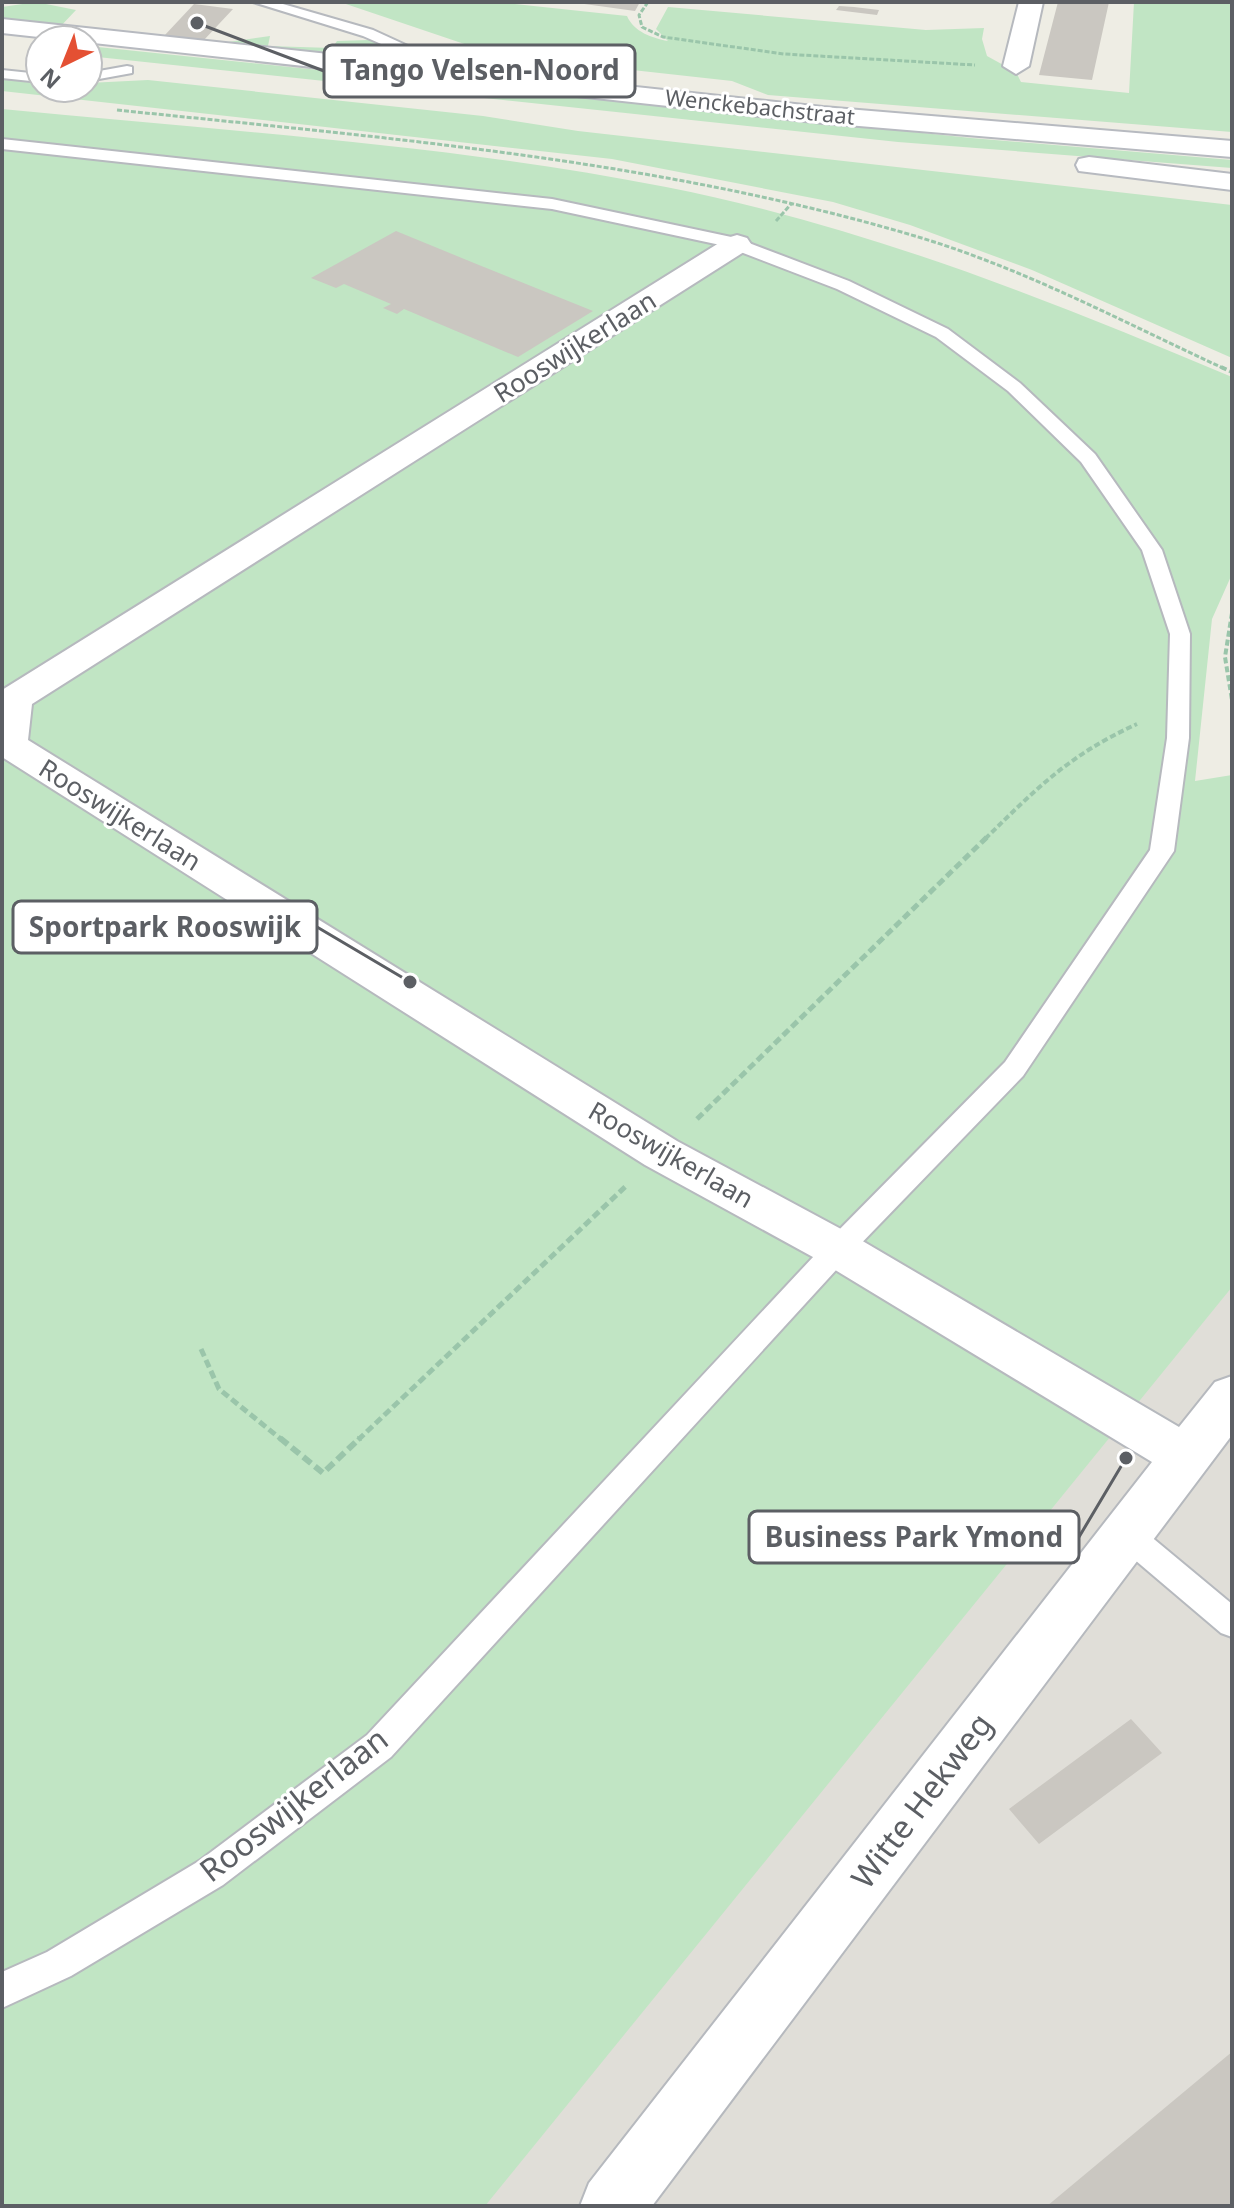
<svg xmlns="http://www.w3.org/2000/svg" width="1234" height="2208" font-family="'Noto Sans',sans-serif">
<style>
.industrial{fill:#e0ded8}
.green{fill:#c1e5c4}
.building{fill:#cac7c1}
.lines{fill:none;stroke-linecap:round;stroke-linejoin:round}
.lane-casing{stroke:#b6b9be;stroke-width:4}
.street-casing{stroke:#b6b9be;stroke-width:4}
.secondary-casing{stroke:#b7bac0;stroke-width:4}
.path-far3{stroke:#9ac5aa;stroke-width:3;stroke-dasharray:5 2;stroke-linecap:butt}
.path-far2{stroke:#9ac5aa;stroke-width:4;stroke-dasharray:6 3;stroke-linecap:butt}
.path-far1{stroke:#9ac5aa;stroke-width:5;stroke-dasharray:8 4;stroke-linecap:butt}
.path{stroke:#9ac5aa;stroke-width:6;stroke-dasharray:10 5;stroke-linecap:butt}
.lane{fill:#fff;fill-rule:evenodd}
.street{fill:#fff;fill-rule:evenodd}
.secondary{fill:#fff;fill-rule:evenodd}
.labels{text-anchor:middle;stroke-width:6;stroke-linejoin:round;paint-order:stroke}
.far-street-label{font-size:22px;fill:#5c5f64;stroke:#fff}
.street-label{font-size:26px;fill:#5c5f64;stroke:#fff}
.near-street-label{font-size:32px;fill:#5c5f64;stroke:#fff}
.leader{fill:none;stroke:#5c5f64;stroke-width:3}
.callout-dot{fill:#5c5f64;stroke:#fff;stroke-width:3}
.callout{fill:#fff;stroke:#5c5f64;stroke-width:3}
.callout-label{font-size:28px;text-anchor:middle;font-weight:bold;fill:#5c5f64}
</style>
<rect width="100%" height="100%" fill="#eeede4"/>
<path class="industrial" d="M1232,1202v1004h-841z"/>
<path class="green" d="M36,2l40,8 -17,18 -57,-5v-16z
M340,2h156l131,14c7,16 25,22 41,25l-12,-12 12,-22 258,23 58,-2 -2,11 5,17 29,16 5,10 108,11 5,-91h98v130l-464,-37 -36,-14 -235,-26z
M270,36l-2,10 64,2 5,-7 32,-1 57,23 -4,4 -208,-23z
M88,46l883,92 261,22v8l-334,-26 -810,-86z
M2,78l38,4v6h48v-5l60,-3 335,36 95,15 654,74v153l-200,-88 -122,-45 -77,-23 -221,-43 -610,-68z
M2,109c221,22 446,35 664,78 198,39 381,112 566,190v197l-20,45 -17,162 37,-6v512l-747,919h-483z"/>
<path class="building" d="M570,2h70l-5,9z
M1058,2h51l-17,78 -53,-5z
M194,4l39,5 -29,31 -40,-4z
M839,6l15,1 25,3 -2,5 -41,-5z
M396,231l78,32 119,48 -75,46 -114,-48 -7,5 -14,-6 8,-4 -47,-20 -8,4 -25,-10z
M1131,1719l31,34 -123,91 -30,-35z
M1232,2052v154h-185l180,-150z"/>
<g class="lines">
<g class="lane-casing">
<path id="lane" d="M253,2h23l97,28 100,46 -12,3 -98,-43z
M127,66l5,1v6l-44,8v-8z
M2,70l38,4v8l-38,-4z
M2,139l550,60 184,39 113,43 99,48 72,54 75,71 67,96 28,84 -1,104 -15,113 -151,225 -175,181 -457,500 -168,128 -152,91 -69,32v-36l45,-20 152,-91 168,-126 461,-494 177,-179 145,-212 17,-112 3,-104 -28,-84 -61,-88 -73,-71 -72,-54 -99,-48 -112,-43 -173,-37 -550,-60z
M1126,1521l11,4 95,79v33l-11,-4 -106,-90 -4,-9 4,-9z"/>
</g>
<g class="street-casing">
<path id="street" d="M1019,2h24l-14,64 -13,8 -13,-8z
M737,235l10,3 4,6 -4,6 -715,454 -4,36 649,401 177,95 325,191 36,-45 17,-6v59l-580,771h-72l9,-23 563,-721 -330,-200 -177,-97 -643,-408v-67l725,-452z"/>
</g>
<g class="secondary-casing">
<path id="secondary" d="M2,19l821,88 409,34v16l-409,-34 -821,-90z
M1089,157l143,17v16l-153,-19 -3,-6 3,-6z"/>
</g>
<path class="path-far3" d="M648,2l-9,13 3,12 21,10 121,17 191,11
M117,110c268,28 538,49 798,126 108,32 208,86 310,133
M776,221l16,-18"/>
<path class="path-far2" d="M1221,367l11,5
M1232,613l-7,44 7,43
M985,839c52,-51 84,-84 152,-115"/>
<path class="path-far1" d="M697,1119l290,-282
M201,1349l18,40 63,51
M358,1440l268,-254"/>
<path class="path" d="M280,1438l43,35 37,-35"/>
<use href="#lane" class="lane"/>
<use href="#street" class="street"/>
<use href="#secondary" class="secondary"/>
</g>
<g class="labels">
<g class="far-street-label">
<text transform="translate(760 107) rotate(6)" y="8">Wenckebachstraat</text>
</g>
<g class="street-label">
<text transform="translate(575 347) rotate(-32)" y="9">Rooswijkerlaan</text>
<text transform="translate(120 815) rotate(32)" y="9">Rooswijkerlaan</text>
<text transform="translate(671 1155) rotate(30)" y="9">Rooswijkerlaan</text>
</g>
<g class="near-street-label">
<text transform="translate(922 1801) rotate(-53)" y="11">Witte Hekweg</text>
<text transform="translate(294 1805) rotate(-38)" y="11">Rooswijkerlaan</text>
</g>
</g>
<path class="leader" d="M197 23L324 71M410 982L317 927M1126 1458L1079 1537"/>
<g class="callout-dot">
<circle cx="197" cy="23" r="8"/>
<circle cx="410" cy="982" r="8"/>
<circle cx="1126" cy="1458" r="8"/>
</g>
<g class="callout">
<rect x="324" y="45" width="311" height="52" rx="8"/>
<rect x="13" y="901" width="304" height="52" rx="8"/>
<rect x="749" y="1511" width="330" height="52" rx="8"/>
</g>
<g class="callout-label">
<text x="480" y="80">Tango Velsen-Noord</text>
<text x="165" y="937">Sportpark Rooswijk</text>
<text x="914" y="1547">Business Park Ymond</text>
</g>
<rect width="1234" height="2208" fill="none" stroke="#5c5f64" stroke-width="8"/>
<g transform="translate(64 64) rotate(223)"><circle r="38" fill="#ffffff" stroke="#bebfc1" stroke-width="2"/>
<path d="M0-6L14 30L0 20L-14 30Z" fill="#e45033"/>
<text y="-12" font-size="22" font-weight="bold" text-anchor="middle" fill="#5c5f64">N</text>
</g>
</svg>
